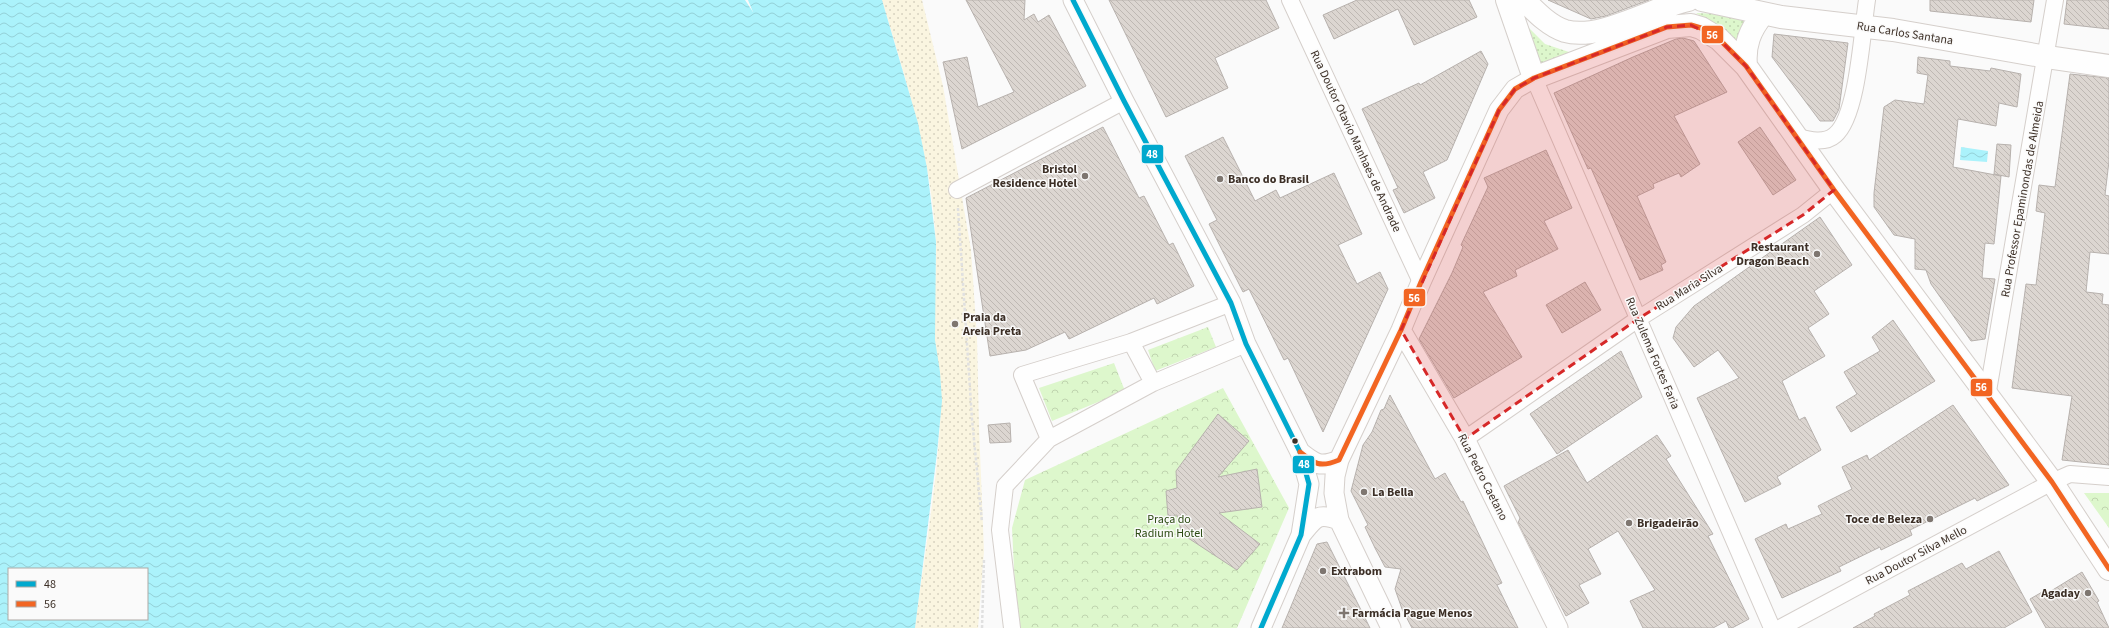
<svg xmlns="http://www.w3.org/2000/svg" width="2109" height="628" font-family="'Source Sans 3',sans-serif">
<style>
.grass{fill:url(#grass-dots)}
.sand{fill:url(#sand-dots)}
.park{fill:url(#park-crowns)}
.water{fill:url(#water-waves);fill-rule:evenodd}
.building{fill:url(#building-back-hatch);stroke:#b7b1ad}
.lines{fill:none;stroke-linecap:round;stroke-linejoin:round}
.minor-casing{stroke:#d5cfcb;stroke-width:18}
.tertiary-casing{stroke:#d5cfcb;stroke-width:21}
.primary-casing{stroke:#d5cfcb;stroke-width:24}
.path{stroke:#e0e0e0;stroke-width:2.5;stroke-dasharray:3 2;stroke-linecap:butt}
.minor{stroke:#fefefe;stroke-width:16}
.tertiary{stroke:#fefefe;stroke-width:19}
.primary{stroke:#fefefe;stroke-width:22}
.bus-1-casing{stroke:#fafafa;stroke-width:8}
.bus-2-casing{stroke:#fafafa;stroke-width:8}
.bus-1{stroke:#00a9ce;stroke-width:5}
.bus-2{stroke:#f26522;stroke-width:5}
.marked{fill:#d62828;fill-opacity:0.2;stroke:#d62828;stroke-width:3;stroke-dasharray:8 5;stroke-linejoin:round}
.poi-dot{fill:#7e7670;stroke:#fafafa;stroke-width:1.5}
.bus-dot{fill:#3c2f26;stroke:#fafafa;stroke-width:1.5}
.labels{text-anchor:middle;stroke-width:3;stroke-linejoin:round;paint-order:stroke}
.street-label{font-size:12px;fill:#3c2f26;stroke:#fafafa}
.poi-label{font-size:12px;font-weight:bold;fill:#3c2f26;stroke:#fafafa;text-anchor:start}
.park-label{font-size:12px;fill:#2c4b12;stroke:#fafafa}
.line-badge{stroke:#fafafa;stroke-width:1.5}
.badge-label{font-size:11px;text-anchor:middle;font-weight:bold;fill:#fff}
</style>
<defs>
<pattern id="grass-dots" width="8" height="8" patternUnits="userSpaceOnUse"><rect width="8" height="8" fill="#ddf7cc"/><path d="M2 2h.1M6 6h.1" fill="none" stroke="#bfd4af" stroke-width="1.8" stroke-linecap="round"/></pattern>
<pattern id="sand-dots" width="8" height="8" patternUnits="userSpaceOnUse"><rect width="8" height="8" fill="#faf5e0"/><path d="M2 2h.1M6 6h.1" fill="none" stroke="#d7d2c0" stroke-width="1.8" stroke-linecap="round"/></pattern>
<pattern id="park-crowns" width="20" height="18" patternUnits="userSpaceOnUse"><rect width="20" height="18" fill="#ddf7cc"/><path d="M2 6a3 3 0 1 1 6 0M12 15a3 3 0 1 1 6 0" fill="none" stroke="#bfd4af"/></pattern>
<pattern id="water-waves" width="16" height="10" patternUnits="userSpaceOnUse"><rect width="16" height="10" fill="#abf2fb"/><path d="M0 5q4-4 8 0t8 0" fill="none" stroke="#94d0d7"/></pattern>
<pattern id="building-back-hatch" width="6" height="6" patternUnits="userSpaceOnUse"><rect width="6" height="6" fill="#dcd6d1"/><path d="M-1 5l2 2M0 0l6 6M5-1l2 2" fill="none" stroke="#beb8b3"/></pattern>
</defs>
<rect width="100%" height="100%" fill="#fafafa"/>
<path class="grass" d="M1696,13l26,1 27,6 -11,26 -13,-15z
M1515,14l30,30 33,11 -40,13z"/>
<path class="sand" d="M882,0h40l21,86 28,164 6,88 2,89 5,124 -6,77h-63c9,-73 24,-152 26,-226 1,-24 -6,-48 -7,-73 -1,-29 3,-57 2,-86 -4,-84 -30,-163 -54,-243z"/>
<path class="park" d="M1208,327l8,20 -61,24 -7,-21z
M1114,363l11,28 -73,30 -13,-33z
M1223,388l66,120 -52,120h-220l-5,-100 13,-48z
M2084,493h25v35z"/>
<path class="water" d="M0,0h745l8,12 -5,-12h134l36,123 9,45 9,74 -1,98 5,32 2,29 -5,52 -22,175h-915zM9,569h138v50h-138z
M1961,147l27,4 -1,11 -27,-2z"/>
<path class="building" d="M966,0h59l-1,20 10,-6 4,8 11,-7 37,71 -124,63 -19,-87 24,-5 11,50 36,-15z
M1109,0h157l13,28 -64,30 13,30 -62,29z
M1357,0h112l8,17 -63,28 -16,-36 -64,30 -11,-24z
M1548,0h101l-43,16 -15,3z
M1930,0h104l-3,22 -101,-11z
M2067,0h42v29l-45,-5z
M1774,34l74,9 -9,66 -6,12h-13l-48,-64z
M1683,38l11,3 33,51 -53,24 26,48 -19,13 -2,-4 -26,11 1,4 -17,8 29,66 -5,3 2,5 -23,10 -49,-112 -3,1 -34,-76 79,-36 43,-18z
M1481,51l7,13 -41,96 -24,12 12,26 -31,15 -11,-23 5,-2 -36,-79 57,-26 1,2z
M1918,57l32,4v5l40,5 1,-3 30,6 -4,33 -18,-4 -3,23 -38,-7 -5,48 48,9 -7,68 -9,-1 -3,35 13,1 -10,60 -14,2 -40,-57 -5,-14 -11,-1v-30l-21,-4 -20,-28v-14l10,-86 11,-7 29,4 4,-29 -11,-2z
M2070,74l39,4v83l-4,34 4,1v58l-19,-2 -4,40 17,2 -1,10 7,1v160l-47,-5 10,-64 -60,-8 14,-104 10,1 9,-72 -9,-2 3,-26 16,2z
M1103,127l36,71 5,-2 25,49 4,-2 21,43 -37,18 -3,-6 -85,41 -4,-7 -39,18 -36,6 -24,-158z
M1760,127l36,53 -23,15 -35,-53z
M1223,137l32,64 21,-11 4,8 54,-25 28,61 -24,11 19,39 23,-12 8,17 -65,143 -35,-74 -4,2 -35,-71 -6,3 -34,-68 8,-4 -32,-64z
M1997,144l14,1 -2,32 -15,-3z
M1546,150l26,58 -28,13 14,28 -43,21 2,6 -34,16 39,65 -68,41 -35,-59 33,-66 11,-26 -2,-2 27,-58 -4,-9z
M1820,217l32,48 -38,26 15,23 -21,14 17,28 -43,25 17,39 6,-3 16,33 -44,27 4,7 -36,18 -48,-104 42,-20 -21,-28 -24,17 -21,-29 3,-11 18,-21z
M1585,282l16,28 -39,23 -16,-28z
M1893,320l42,61 -84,51 -15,-25 21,-13 -13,-22 36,-21 -8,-14z
M1621,351l21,46 -85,57 -27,-40z
M1390,395l45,84 10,-6 16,29 2,-1 39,82 -5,2 21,43h-106l-10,-19 -7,-20 6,-20 -16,-2 -10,-19 -10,-21 3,-2 -17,-34 12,-46 9,-13 9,-22 3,-1z
M1953,405l56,80 -32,16 -2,-3 -65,32 2,5 -31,15 -1,-3 -41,20 2,4 -59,27 -27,-59 31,-15 2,5 34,-15 -4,-8 34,-17 -10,-22 25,-12 2,5z
M1218,414l31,27 -31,36 39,-8 5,38 -43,6 41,31 -23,26 -55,-36 -5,-19 -9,1 -2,-25 11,-3 -1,-17z
M1010,423l1,19 -21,1 -2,-18z
M1657,435l14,21 -5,3 47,75 -5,2 41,83 -17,9h-3l-3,-7 -13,7h-70l-13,-27 25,-11 -37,-59 -30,18 13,25 -22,11 10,18 -23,13 -48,-93 2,-5 -16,-32 64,-36 19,33z
M1327,542l43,86h-88l35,-84z
M1999,551l33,61 -28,16h-151l22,-12 -1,-2 36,-19 -2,-4 54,-28 4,6z
M2082,572l17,29 -2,1 12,26h-63l-16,-29 14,-8 2,3z"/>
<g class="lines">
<g class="minor-casing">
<path id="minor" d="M1290,0l131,282
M1534,78l238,550
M1797,137c12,3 28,7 38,-2 23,-19 27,-104 32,-135
M957,190l167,-89
M1131,342l22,41
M1987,397l68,-397
M1049,439l-27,-64 109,-33 100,-39
M1465,439l173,-120 165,-104 31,-25
M1012,628l-12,-98 5,-44 44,-47 104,-56 93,-39
M1780,628l272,-146 18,-8 39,3"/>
</g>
<g class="tertiary-casing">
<path id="tertiary" d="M1073,0l51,101 107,202 15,41 54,108 9,32 -8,51 -40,93
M1401,330l64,109 93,189
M1300,452c15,12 20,16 39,8l62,-130 20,-48 78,-172 16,-21 19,-11
M1339,460l-4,16 -1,17 5,27 52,108
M1301,535c14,-17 16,-23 38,-15"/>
</g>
<g class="primary-casing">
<path id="primary" d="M1507,0l27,78 133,-51 24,-2 10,3 18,11 27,27 88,124 218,292 57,87
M1524,0c11,11 25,26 41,31 35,10 87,-23 123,-31
M1702,0l79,17 112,13 154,27 62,9
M1746,66c-2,-21 4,-36 17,-52"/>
</g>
<path class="path" d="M958,208l14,211 10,103
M982,628l2,-69"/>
<use href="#minor" class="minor"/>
<use href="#tertiary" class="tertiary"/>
<use href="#primary" class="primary"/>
<g class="bus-1-casing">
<path id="bus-1" d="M1073,0l51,101 107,202 15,41 54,108 9,32 -8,51 -40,93"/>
</g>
<g class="bus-2-casing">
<path id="bus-2" d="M1300,452c15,12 20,16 39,8l62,-130 20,-48 78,-172 16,-21 19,-11 133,-51 24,-2 10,3 18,11 27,27 88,124 218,292 57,87"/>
</g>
<use href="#bus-1" class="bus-1"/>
<use href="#bus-2" class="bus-2"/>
</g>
<path class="marked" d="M1691,25l28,14 27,27 88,124 -31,25 -165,104 -173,120 -64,-109 98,-220 16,-21 19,-11 133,-51z"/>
<g class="poi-dot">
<circle cx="1085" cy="176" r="4"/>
<circle cx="1220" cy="179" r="4"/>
<circle cx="1817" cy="254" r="4"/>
<circle cx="955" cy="324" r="4"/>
<circle cx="1364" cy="492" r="4"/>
<circle cx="1930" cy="519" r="4"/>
<circle cx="1629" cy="523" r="4"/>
<circle cx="1323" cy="571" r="4"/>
<circle cx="2088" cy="593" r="4"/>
<path d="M1342 607h4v4h4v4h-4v4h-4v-4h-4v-4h4z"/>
</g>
<circle class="bus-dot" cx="1295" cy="441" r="3.5"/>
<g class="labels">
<g class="street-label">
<text transform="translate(1905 33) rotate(9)" y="4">Rua Carlos Santana</text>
<text transform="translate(1356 141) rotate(65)" y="4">Rua Doutor Otavio Manhaes de Andrade</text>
<text transform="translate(2022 199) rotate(-80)" y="4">Rua Professor Epaminondas de Almeida</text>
<text transform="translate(1689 287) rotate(-32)" y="4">Rua Maria Silva</text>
<text transform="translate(1653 353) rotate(67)" y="4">Rua Zulema Fortes Faria</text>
<text transform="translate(1483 477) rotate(63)" y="4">Rua Pedro Caetano</text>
<text transform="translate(1916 555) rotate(-28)" y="4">Rua Doutor Silva Mello</text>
</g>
<g class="poi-label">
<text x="1077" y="173" text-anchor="end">Bristol<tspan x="1077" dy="14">Residence Hotel</tspan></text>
<text x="1228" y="183">Banco do Brasil</text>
<text x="1809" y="251" text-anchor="end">Restaurant<tspan x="1809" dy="14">Dragon Beach</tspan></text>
<text x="963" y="321">Praia da<tspan x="963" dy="14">Areia Preta</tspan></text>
<text x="1372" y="496">La Bella</text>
<text x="1922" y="523" text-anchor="end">Toce de Beleza</text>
<text x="1637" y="527">Brigadeirão</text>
<text x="1331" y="575">Extrabom</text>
<text x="2080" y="597" text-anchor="end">Agaday</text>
<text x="1352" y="617">Farmácia Pague Menos</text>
</g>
<g class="park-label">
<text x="1169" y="523">Praça do<tspan x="1169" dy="14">Radium Hotel</tspan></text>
</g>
</g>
<g class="line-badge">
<rect x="1701" y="25" width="23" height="19" rx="4" fill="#f26522"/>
<rect x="1141" y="144" width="23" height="20" rx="4" fill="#00a9ce"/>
<rect x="1403" y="288" width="23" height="19" rx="4" fill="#f26522"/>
<rect x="1970" y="378" width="23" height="19" rx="4" fill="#f26522"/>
<rect x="1292" y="455" width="23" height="19" rx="4" fill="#00a9ce"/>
</g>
<g class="badge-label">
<text x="1712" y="39">56</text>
<text x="1152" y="158">48</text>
<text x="1414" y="302">56</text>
<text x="1981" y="391">56</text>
<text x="1304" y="468">48</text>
</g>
<rect x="8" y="568" width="140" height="52" fill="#fafafa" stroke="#aea9a5"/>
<rect x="16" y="581" width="20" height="6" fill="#00a9ce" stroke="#aea9a5"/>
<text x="44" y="588" font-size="12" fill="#3c2f26">48</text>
<rect x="16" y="601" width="20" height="6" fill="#f26522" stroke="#aea9a5"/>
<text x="44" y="608" font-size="12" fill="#3c2f26">56</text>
</svg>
